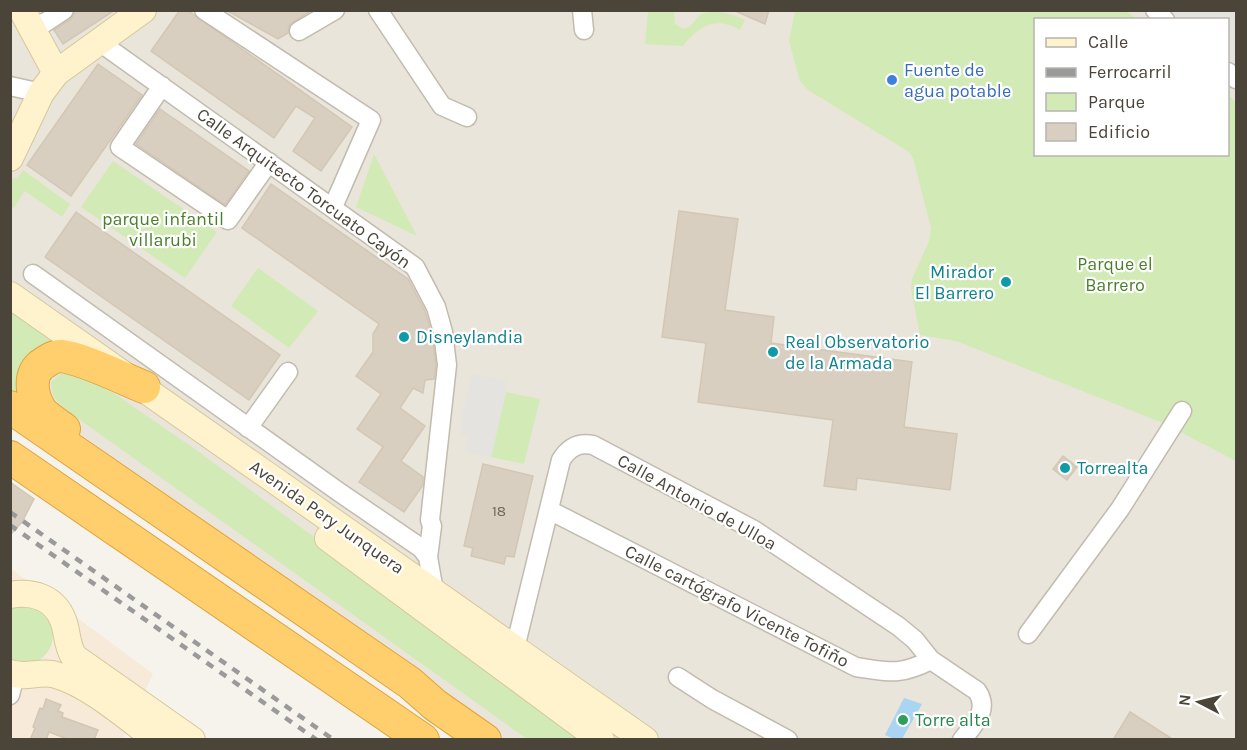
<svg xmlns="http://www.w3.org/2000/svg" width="1247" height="750" font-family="Karla,sans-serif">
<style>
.residential{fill:#eae5da;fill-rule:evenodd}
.commercial{fill:#f7ead8}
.green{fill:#d2eab5}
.parking{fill:#e5e3e0}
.water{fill:#a9d4f2}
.building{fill:#d8cfc1;stroke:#d3c7b4;stroke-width:1.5}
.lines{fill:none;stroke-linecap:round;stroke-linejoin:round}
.street-casing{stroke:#c2bbae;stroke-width:21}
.secondary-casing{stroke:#d6c79b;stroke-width:28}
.highway-casing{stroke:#e0a43c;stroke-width:34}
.street{stroke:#fff;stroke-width:18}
.secondary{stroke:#fff3cd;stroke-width:26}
.highway{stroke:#ffcf6e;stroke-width:32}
.rail{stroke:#9a9a9a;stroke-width:4.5;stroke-dasharray:8 8;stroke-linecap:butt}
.shop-dot{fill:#3f7fe0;stroke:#fff;stroke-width:2}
.culture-dot{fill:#0f9aa8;stroke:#fff;stroke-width:2}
.leisure-dot{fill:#2e9e5b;stroke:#fff;stroke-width:2}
.labels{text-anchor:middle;stroke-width:4.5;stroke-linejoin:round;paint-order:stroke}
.number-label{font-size:15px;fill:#6e675b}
.shop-label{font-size:18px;fill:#366cbe;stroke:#fff;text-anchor:start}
.street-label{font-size:18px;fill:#4b4439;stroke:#fff}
.park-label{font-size:18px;fill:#4a7f2a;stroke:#fff}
.culture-label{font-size:18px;fill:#0d838f;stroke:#fff;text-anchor:start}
.leisure-label{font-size:18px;fill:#27864d;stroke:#fff;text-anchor:start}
</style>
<rect width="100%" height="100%" fill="#f6f3ec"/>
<path class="residential" d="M11,11h1225v728h-742l-483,-356zM1036,20h192v134h-192z"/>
<path class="commercial" d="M10,568l143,106 -30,65h-112z"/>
<path class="green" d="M648,11h26l1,13 8,5c9,-2 9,-6 15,-12 10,-11 35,-3 47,3l-5,10c-24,-14 -41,-5 -57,16l-38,-2z
M795,11h331l11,8 -101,1v134h192v-59l8,7v359l-73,-38 -207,-82 -36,-6 -9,-45 1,-11 17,-38 2,-13 -18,-70 -4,-6 -101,-62 -8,-9 -11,-40z
M374,154l43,82 -61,-29z
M113,161l104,71 -32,46 -104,-71z
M23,170l47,34 -8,13 -37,-26 -11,17 -3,-2v-24l3,-5 3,2z
M258,268l60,43 -29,37 -58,-42z
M10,309l69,44 -59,43 -9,-7z
M63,372h8l19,5 105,72 392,290h-60l-465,-332 -9,-11 -2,-14z
M506,392l34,7 -16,65 -33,-7z
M21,605c44,4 38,56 8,58 -6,1 -13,-1 -18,-2l-1,-53z"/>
<path class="parking" d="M1155,11h81v68l-8,-7v-52l-63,-1z
M472,374l34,8 -2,9 2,1 -15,65 -26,-6 3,-14 -7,-2 2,-23z"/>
<path class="water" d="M904,698l18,6 -20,35h-8l-9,-4z"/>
<path class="building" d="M75,10h40l-52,34 -9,-14 17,-11z
M180,10h7l165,117 -31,44 -28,-20 22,-33 -19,-12 -22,32 -123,-87z
M226,10h86l-19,12 -4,4 -1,7 -10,6z
M733,10h36l-4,14z
M98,64l44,31 -71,101 -44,-31z
M160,109l89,62 -24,34 -89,-61z
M271,184l137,95 17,32 7,23 4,31 -2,14 -9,1 -2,13 -10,-5 -13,20 25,18 -24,35 22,16v8l-19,27 -45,-30 24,-35 -26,-18 24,-35 -25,-18 17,-24v-18l6,-10 -137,-96z
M679,211l59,8 -13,91 49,7 -3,26 141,19 -8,65 53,7 -7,56 -93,-12 -1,12 -32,-4 9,-66 -135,-18 8,-59 -44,-6z
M76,212l204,143 -31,45 -204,-143z
M1063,456l14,11 -10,13 -14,-11z
M483,464l50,12 -19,81 -8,-1 -2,8 -33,-8 2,-8 -9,-2z
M10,482l24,17 -12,23 -12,13z
M46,699l15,6 -3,6 5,2 -1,4 36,13 -4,10h-24l-21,-8 -3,8h-16l5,-12 -2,-1 7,-19 3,1z
M1130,712l44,28h-61z"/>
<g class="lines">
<g class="street-casing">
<path id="street" d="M204,10l167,110 -38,87
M378,10l64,96 25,11
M582,10l2,20
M1155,10l10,10
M33,27l13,-5 18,-12
M299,31l36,-21
M98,41l317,226 21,40 7,25 4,33 -17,155 2,6 -4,31 6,34
M1228,72l8,7
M10,86l31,7
M162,86l-42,61 108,73 41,-58
M33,274l306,218 82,56 7,9
M248,428l40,-56
M549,510l307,157c34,5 43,9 75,-7
M1028,634l92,-125 62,-98
M515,648l46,-188c8,-13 18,-18 32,-15l161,85 144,96 17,14 16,20 46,31c13,19 -3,33 -15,49
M678,677l34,22 76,41
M10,695l5,-20"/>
</g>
<g class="secondary-casing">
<path id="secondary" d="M22,10l34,63
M10,158l31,-65 15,-20 87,-63
M10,295l635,445
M328,538l273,202
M10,595c22,-4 44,2 53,25 5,13 3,24 11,37l118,83
M10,673c16,6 31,-3 46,2 33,9 73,44 101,65"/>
</g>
<g class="highway-casing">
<path id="highway" d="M10,407l400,276 25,22 50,35
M64,429c-7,-5 -16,-11 -22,-17 -9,-13 -15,-35 -1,-47 6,-4 12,-9 20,-9 24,3 60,22 83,31
M10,457l413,283"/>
</g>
<use href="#street" class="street"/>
<use href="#secondary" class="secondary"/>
<use href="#highway" class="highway"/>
<path class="rail" d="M10,512l324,228
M10,525l307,215"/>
</g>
<circle class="shop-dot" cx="892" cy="80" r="6"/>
<g class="culture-dot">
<circle cx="1006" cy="282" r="6"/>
<circle cx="404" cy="337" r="6"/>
<circle cx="773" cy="352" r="6"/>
<circle cx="1065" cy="468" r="6"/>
</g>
<circle class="leisure-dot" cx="903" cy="720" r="6"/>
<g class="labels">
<g class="number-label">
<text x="499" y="516">18</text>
</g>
<g class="shop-label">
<text x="904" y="76">Fuente de<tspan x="904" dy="21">agua potable</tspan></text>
</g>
<g class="street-label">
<text transform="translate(304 188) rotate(36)" y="6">Calle Arquitecto Torcuato Cayón</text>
<text transform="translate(697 502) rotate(29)" y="6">Calle Antonio de Ulloa</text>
<text transform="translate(327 517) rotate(35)" y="6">Avenida Pery Junquera</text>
<text transform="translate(737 606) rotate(27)" y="6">Calle cartógrafo Vicente Tofiño</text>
</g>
<g class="park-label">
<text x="163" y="225">parque infantil<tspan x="163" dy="21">villarubi</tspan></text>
<text x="1115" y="270">Parque el<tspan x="1115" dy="21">Barrero</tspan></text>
</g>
<g class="culture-label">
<text x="994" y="278" text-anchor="end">Mirador<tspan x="994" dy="21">El Barrero</tspan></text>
<text x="416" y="343">Disneylandia</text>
<text x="785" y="348">Real Observatorio<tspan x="785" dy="21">de la Armada</tspan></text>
<text x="1077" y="474">Torrealta</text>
</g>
<g class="leisure-label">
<text x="915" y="726">Torre alta</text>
</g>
</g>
<rect width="1247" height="750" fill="none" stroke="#4b4439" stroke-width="24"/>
<rect x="1034" y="18" width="195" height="138" fill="#ffffff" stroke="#b7b4b0" stroke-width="1.5"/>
<rect x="1046" y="38" width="30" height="9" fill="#fff3cd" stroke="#b7b4b0" stroke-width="1.5"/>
<text x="1088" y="48" font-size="18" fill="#4b4439">Calle</text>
<rect x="1046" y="68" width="30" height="9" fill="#9a9a9a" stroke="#b7b4b0" stroke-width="1.5"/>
<text x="1088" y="78" font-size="18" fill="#4b4439">Ferrocarril</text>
<rect x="1046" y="93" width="30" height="18" fill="#d2eab5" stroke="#b7b4b0" stroke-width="1.5"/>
<text x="1088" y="108" font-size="18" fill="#4b4439">Parque</text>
<rect x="1046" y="123" width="30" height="18" fill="#d8cfc1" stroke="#b7b4b0" stroke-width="1.5"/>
<text x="1088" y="138" font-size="18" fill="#4b4439">Edificio</text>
<g transform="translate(1199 702) rotate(277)" stroke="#ffffff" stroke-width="4.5" paint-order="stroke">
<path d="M0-4.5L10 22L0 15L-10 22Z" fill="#4b4439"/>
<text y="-9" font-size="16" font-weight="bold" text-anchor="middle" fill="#4b4439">N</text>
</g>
</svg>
